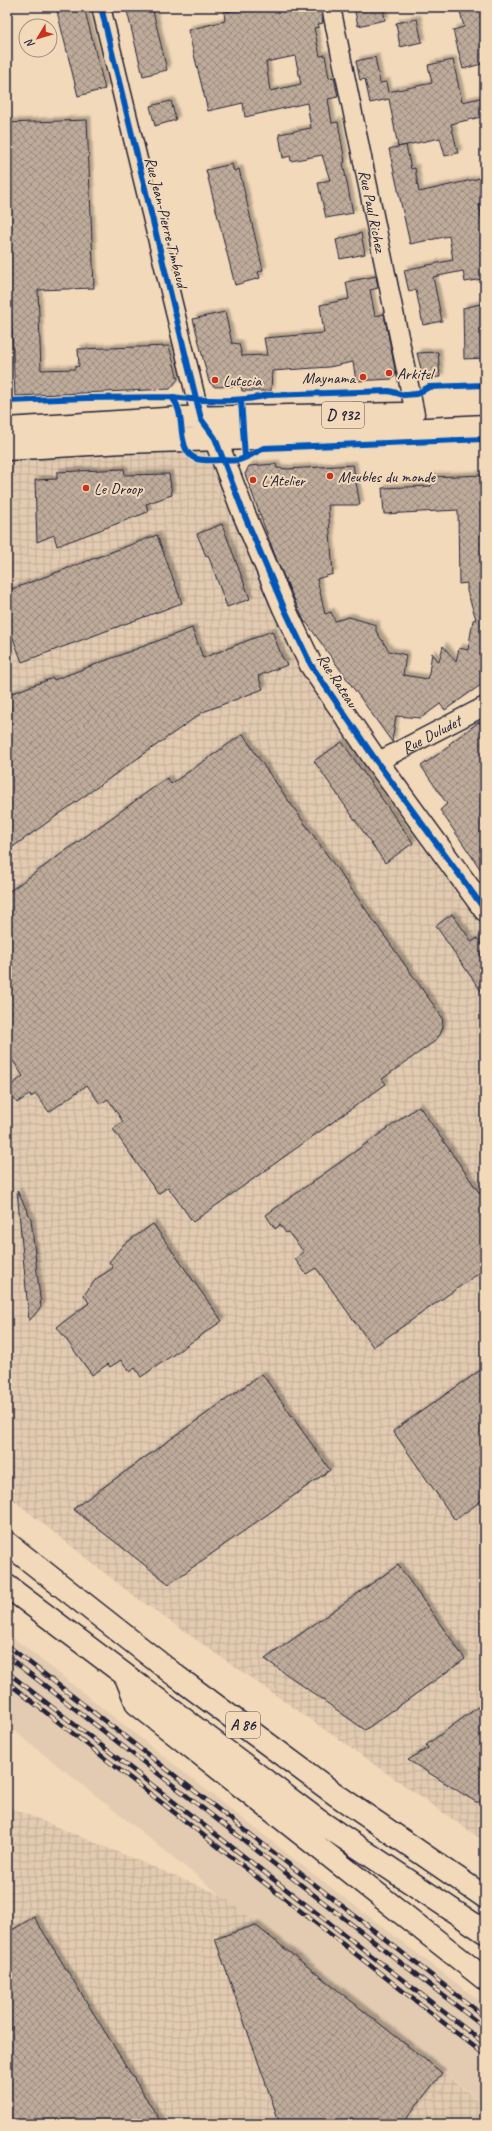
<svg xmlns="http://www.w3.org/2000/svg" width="492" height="2131" font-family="Caveat,sans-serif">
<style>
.built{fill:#e2cbb0}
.industrial{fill:url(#industrial-grid)}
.building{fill:url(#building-cross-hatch);stroke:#22223b;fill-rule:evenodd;filter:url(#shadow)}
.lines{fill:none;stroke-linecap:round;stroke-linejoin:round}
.minor-casing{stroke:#22223b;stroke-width:21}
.tertiary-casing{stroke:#22223b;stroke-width:25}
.primary-casing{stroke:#22223b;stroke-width:25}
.motorway-casing{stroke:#22223b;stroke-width:25}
.minor{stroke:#f1d9b9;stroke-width:18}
.tertiary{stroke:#f1d9b9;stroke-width:22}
.primary{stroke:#f1d9b9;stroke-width:22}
.motorway{stroke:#f1d9b9;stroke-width:22}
.rail-casing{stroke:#22223b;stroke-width:4.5}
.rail{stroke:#f1d9b9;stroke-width:3;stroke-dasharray:9;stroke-linecap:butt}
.cycleway-casing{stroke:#f1d9b9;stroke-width:8}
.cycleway{stroke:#0057b8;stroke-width:6}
.poi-dot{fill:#c8321e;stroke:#f1d9b9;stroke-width:1.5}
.labels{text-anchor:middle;stroke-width:4;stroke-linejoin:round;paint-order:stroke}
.shield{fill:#f1d9b9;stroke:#605961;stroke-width:1}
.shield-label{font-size:15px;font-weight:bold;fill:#22223b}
.street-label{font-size:16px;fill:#22223b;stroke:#f1d9b9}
.poi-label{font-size:16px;fill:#22223b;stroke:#f1d9b9;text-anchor:start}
</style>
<defs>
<pattern id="industrial-grid" width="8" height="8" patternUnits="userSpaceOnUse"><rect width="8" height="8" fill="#e2cbb0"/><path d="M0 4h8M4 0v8" fill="none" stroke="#c2ae98"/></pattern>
<pattern id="building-cross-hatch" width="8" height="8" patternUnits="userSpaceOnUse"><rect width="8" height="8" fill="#beab9a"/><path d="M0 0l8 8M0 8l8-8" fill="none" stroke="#9a8b7f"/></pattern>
<filter id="shadow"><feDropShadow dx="3.5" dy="-3.5" stdDeviation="1" flood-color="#0004"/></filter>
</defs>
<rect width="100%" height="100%" fill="#f1d9b9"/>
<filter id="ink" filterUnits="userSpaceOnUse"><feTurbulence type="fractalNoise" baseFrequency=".025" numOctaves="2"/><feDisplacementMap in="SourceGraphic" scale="8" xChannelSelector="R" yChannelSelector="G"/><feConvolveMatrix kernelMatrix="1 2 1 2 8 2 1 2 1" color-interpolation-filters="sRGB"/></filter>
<g filter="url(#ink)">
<path class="built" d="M7,1633l301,237 177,135v100l-478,-380z"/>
<path class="industrial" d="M217,444l71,199 197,280v919l-355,-249 -123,-98v-1037z
M7,1806l216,90 262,210v18h-478z"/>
<path class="building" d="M56,7h28l21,82 -27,7z
M126,7h26l15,63 -24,6z
M242,7h78l3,16 -5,1 1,3 -5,1 6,28 5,-1 4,23 5,-1 4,20 -10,2 4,24 6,-1 7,40 -2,1 10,50 -27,5 -8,-35 12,-3 -8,-25 -31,6 -1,-5 -7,2 -4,-24 32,-6 -4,-25 -62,14 -2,-14 -35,8 -20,-81 37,-9 -1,-9 19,-3zM295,56l6,28 -31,7 -4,-29z
M354,7h29l2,13 -27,6z
M459,7h26v56l-22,6 -10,-39 11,-3z
M417,19l5,23 -22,5 -4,-24z
M375,57l5,26 6,-1 2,10 44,-9 -4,-18 25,-5 9,42 23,-5v19l-34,8 7,29 -13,3 -5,-18 -42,9 -9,-48 -19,4 -5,-24 -5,1 -4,-19z
M171,101l5,19 -21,6 -5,-20z
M87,120l7,168 -56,2 3,80 34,-1v-2l4,-1 -1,-17 91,-3 9,33 -8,10 -155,7 -4,-85 -4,1v-189z
M406,145l5,24 4,-1 4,24 66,-15v26l-6,1 6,31v39l-4,1 1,4 -17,3 -2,-11 -30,6 9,44 -19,4 -7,-35 -7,2 -5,-22 49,-10 -4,-24 -39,8 -21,-95z
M232,164l2,7 5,-2 24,101 -5,2 2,6 -25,7 -29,-115z
M361,233l4,21 -25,5 -4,-19z
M376,276l2,12 -8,2 5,26 9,-2 12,60 -4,5 -36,2 -3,-19 -24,5 -57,4 -1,20h-29l-1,-5 -26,1 -6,-5 -16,-63 32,-7 7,31 7,1 3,12 25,-1 -3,-17 60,-5 -4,-28 29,-6 -3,-17z
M485,303v55l-21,1 -1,-51z
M438,352l2,25 -13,1 -5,-5 -5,-20z
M276,464l1,4 11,1 65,-4 7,40h-32l5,69 -16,5 8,35 6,-2 4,9 14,-4 27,8v6l13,20 17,4 -3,20 25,4 4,-26 7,9 4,-16 13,16 3,-14 9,2 5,-30 3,-1 -9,-28v-8l-8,1 -1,-74 -74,4 -2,-26 49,-2v-9l54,-2v207l-40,28 -5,-6 -19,14 -25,-2 -4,26 -86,-120 -1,1 -28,-62 -32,-87 4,-8z
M124,469l1,6 44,-1 3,21 -26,9 2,8 -91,34 -3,-11 -17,7 -2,-62 22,-1v-7z
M222,524l28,75 -23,8 -19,-52 -2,1 -9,-22z
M157,535l25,68 -160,59 -15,-40v-31z
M192,628l11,30 69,-27 10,26 5,8 -29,11 5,13 -60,23 -196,139v-139l4,-2 -4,-15 46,-17 1,2z
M479,722l6,8v146l-45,-66 7,-6 -26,-38 29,-20 -1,-2z
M243,734l16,25 183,258 1,9 -2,7 -6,8 -53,38 4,5 -193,138 -25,-35 -10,7 -45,-65 10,-7 -15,-23 -8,5 -13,-19 -38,27 -13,-18 -5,3 -1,-3 -13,9 -10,-14 16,-13 -16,-24v-159l160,-115 4,6z
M342,742l71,101 -28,20 -71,-102z
M452,914l20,28 5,-4 8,12 -5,4 5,7v36l-49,-71z
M419,1106l66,95v68l-112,78 -57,-79 -10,6 -11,-15 9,-7 -16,-20 -2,1 -6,-8 -5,4 -9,-14z
M17,1190l14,29 10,88 -12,14z
M153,1224l69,97 -81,56 -6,-9 -5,4 -9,-12 -11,7 -2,-3 -16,11 -35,-48 32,-24 -5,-8 12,-16 17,-11 -4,-6 14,-17z
M485,1367v131l-30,22 -62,-89z
M262,1374l68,96 -161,114 -96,-75z
M398,1565l67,94 -100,71 -100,-71z
M485,1702v100h-9l-68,-42 20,-12 -2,-3z
M34,1917l128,207h-155v-191z
M255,1925l187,148 -37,47 -10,4h-115l-65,-185z"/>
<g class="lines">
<g class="minor-casing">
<g id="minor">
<path d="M101,7l100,412 7,9"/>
<path id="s1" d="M331,7l84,407"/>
<path id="s2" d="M377,762l108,-56"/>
</g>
</g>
<g class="tertiary-casing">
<path id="tertiary" d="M215,438l29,76 40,94 27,57 66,97 108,148"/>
</g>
<g class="primary-casing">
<path id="primary" d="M7,429l174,-11 224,-4
M7,449l116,-7 130,-4 232,-12"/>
</g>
<g class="motorway-casing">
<path id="motorway" d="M7,1543l169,133 159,118 150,103
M7,1586l312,235 166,111
M126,1677l11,27 348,275"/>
</g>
<use href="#minor" class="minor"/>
<use href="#tertiary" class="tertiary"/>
<use href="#primary" class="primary"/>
<use href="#motorway" class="motorway"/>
<g class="rail-casing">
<path id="rail" d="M7,1645l478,372
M7,1656l478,372
M7,1672l478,372
M7,1682l478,373"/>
</g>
<use href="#rail" class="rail"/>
<g class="cycleway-casing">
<path id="cycleway" d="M101,7l100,412 14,19 29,76 40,94 27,57 66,97 108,148
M172,397c32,4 65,6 96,-2l121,-4 15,4 12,-1 13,-7 56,-2
M241,400l4,57
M7,401l79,-3 86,-1c10,12 8,28 11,42 4,23 17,22 37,21 6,0 13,1 19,0 8,-2 17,-8 25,-12l221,-9"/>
</g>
<use href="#cycleway" class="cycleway"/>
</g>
</g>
<g class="poi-dot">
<circle cx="389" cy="373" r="4"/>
<circle cx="363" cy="377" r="4"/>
<circle cx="215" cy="380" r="4"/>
<circle cx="330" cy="476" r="4"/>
<circle cx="253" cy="480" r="4"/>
<circle cx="86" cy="488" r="4"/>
</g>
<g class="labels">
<g class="shield">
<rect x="322" y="402" width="42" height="26" rx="3"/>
<rect x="226" y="1712" width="34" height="26" rx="3"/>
</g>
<g class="shield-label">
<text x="343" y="420">D 932</text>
<text x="243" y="1730">A 86</text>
</g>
<g class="street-label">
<text dy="6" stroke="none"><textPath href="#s1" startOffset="208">Rue Paul Richez</textPath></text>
<text transform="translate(167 222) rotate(76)" y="6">Rue Jean-Pierre Timbaud</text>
<text transform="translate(338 680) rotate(57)" y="6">Rue Rateau</text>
<text dy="6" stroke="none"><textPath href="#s2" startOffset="61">Rue Duludet</textPath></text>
</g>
<g class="poi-label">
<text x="397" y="379">Arkitel</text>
<text x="355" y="383" text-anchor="end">Maynama</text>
<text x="223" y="386">Lutecia</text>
<text x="338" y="482">Meubles du monde</text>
<text x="261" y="486">L'Atelier</text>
<text x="94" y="494">Le Droop</text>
</g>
</g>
<rect width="492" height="2131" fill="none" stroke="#f1d9b9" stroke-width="24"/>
<rect x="12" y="12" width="468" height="2107" fill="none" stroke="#22223b" stroke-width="1.5" filter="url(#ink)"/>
<g transform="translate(38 38) rotate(232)"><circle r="19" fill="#f1d9b9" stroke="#9e9087"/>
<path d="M0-3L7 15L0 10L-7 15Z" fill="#c8321e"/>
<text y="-6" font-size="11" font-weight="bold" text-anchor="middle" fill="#22223b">N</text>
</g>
</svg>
